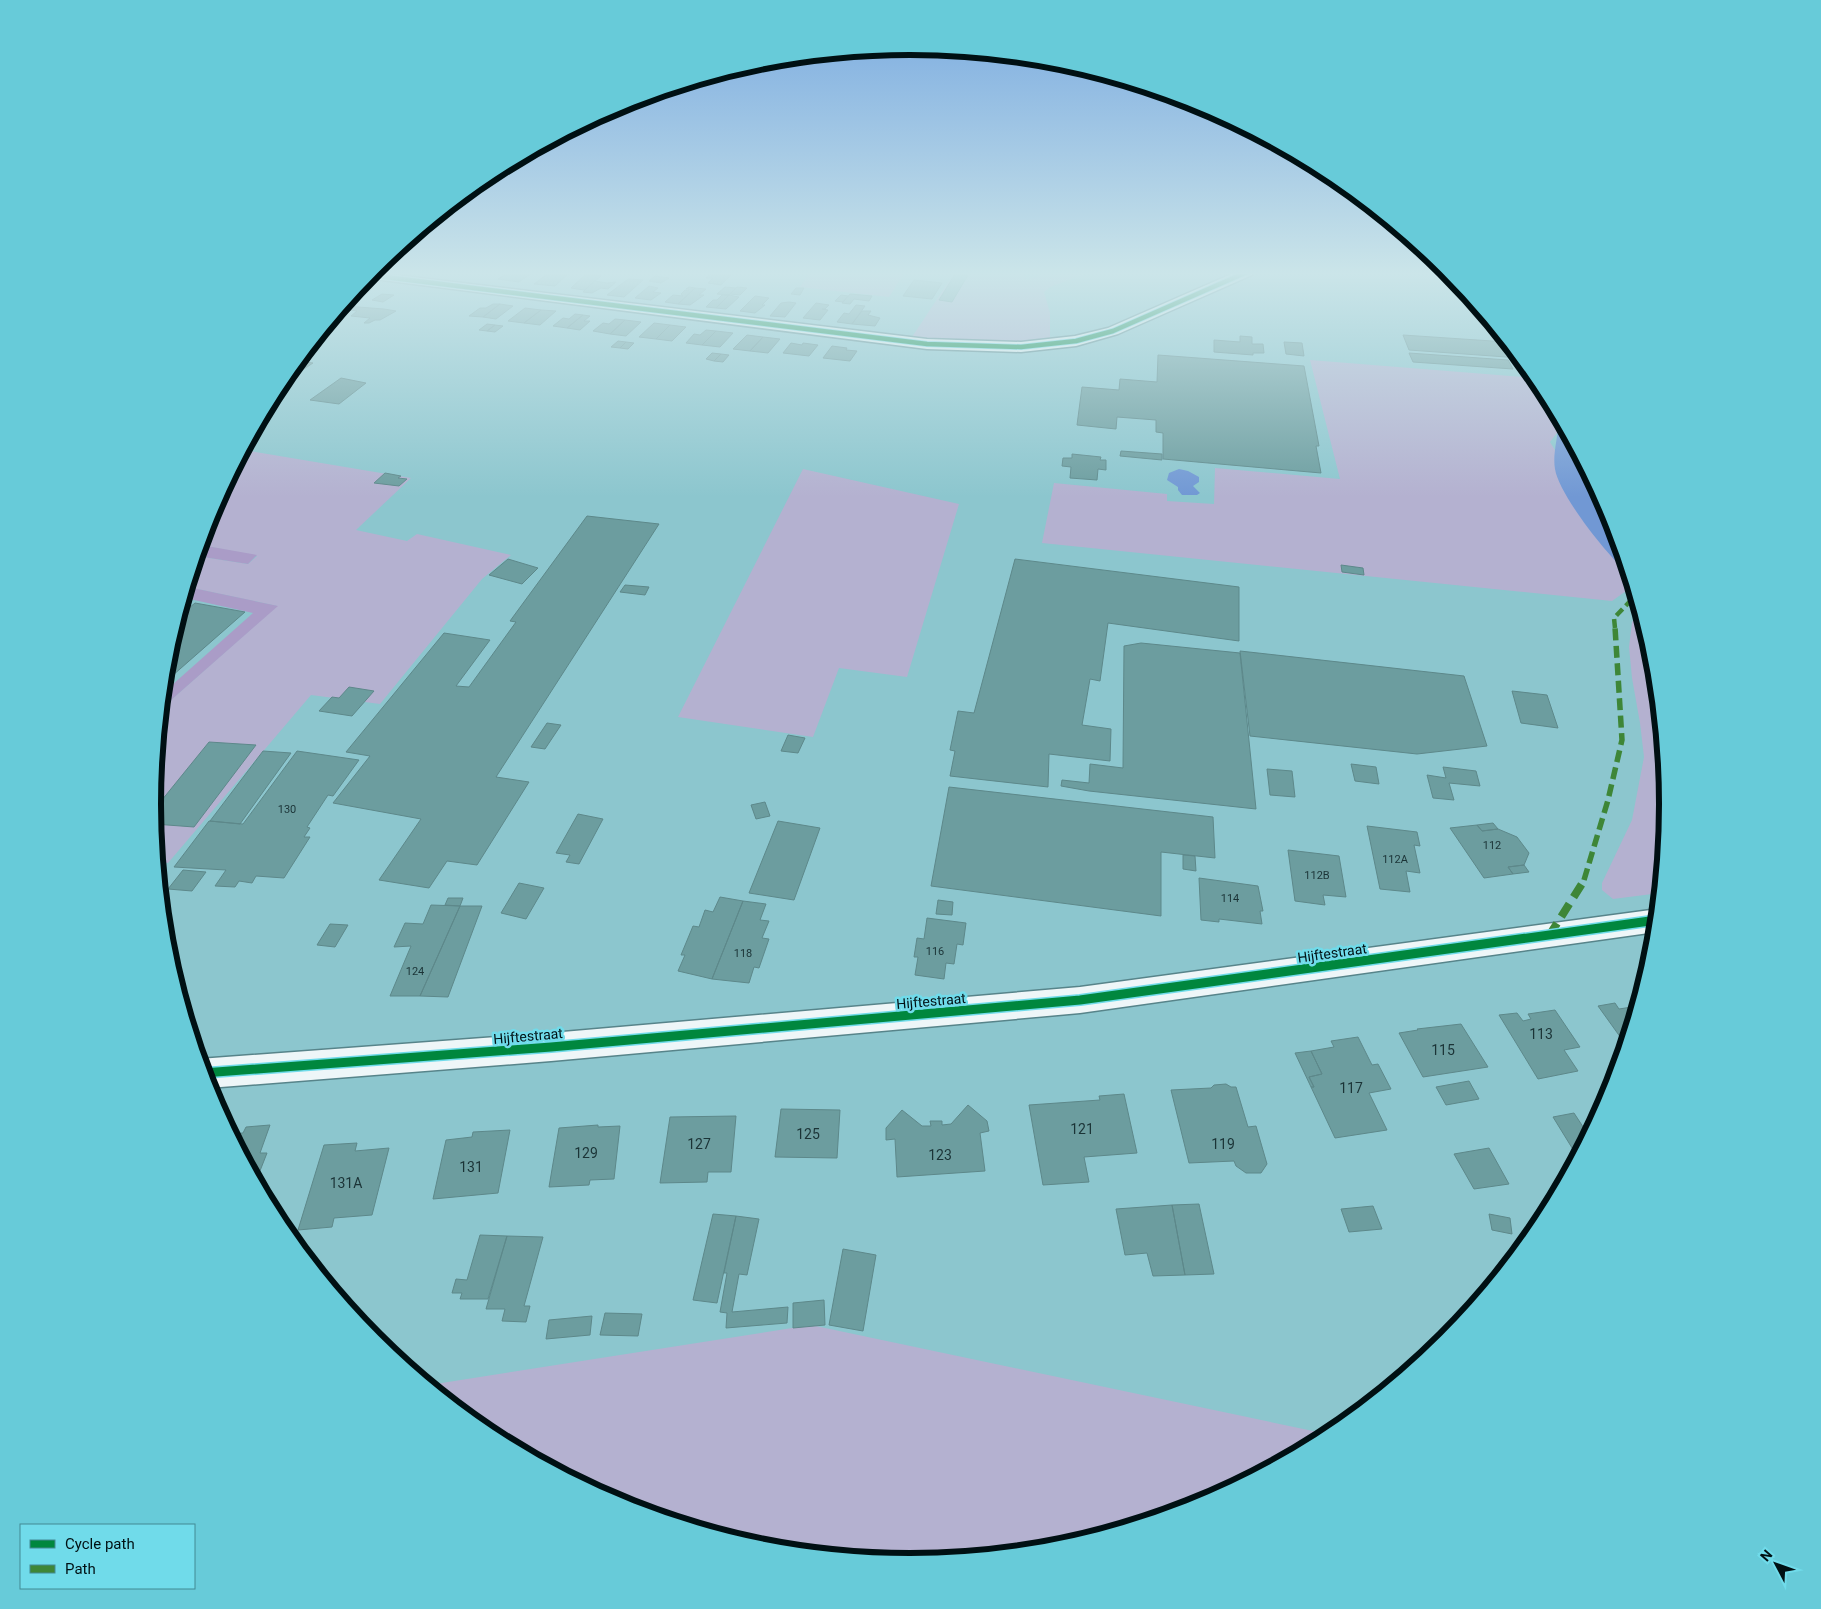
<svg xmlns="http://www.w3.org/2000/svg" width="1821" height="1609" font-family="Roboto,sans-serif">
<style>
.green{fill:#b4b1d0}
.forest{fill:#aa9cc7}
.water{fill:#7198d4}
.building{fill:#6c9d9f;stroke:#5d888a}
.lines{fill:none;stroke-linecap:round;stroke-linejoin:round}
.minor-casing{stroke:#57848a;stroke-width:3}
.minor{fill:#eef6f8;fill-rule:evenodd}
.quiet-far2{stroke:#3e8637;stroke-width:4.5;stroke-dasharray:9 4.5;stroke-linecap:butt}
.quiet-far1{stroke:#3e8637;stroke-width:5.5;stroke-dasharray:12 5.5;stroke-linecap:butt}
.quiet{stroke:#3e8637;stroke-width:8;stroke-dasharray:15 8;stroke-linecap:butt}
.cycleway-far1-casing{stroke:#70dbea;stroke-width:6}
.cycleway-casing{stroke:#70dbea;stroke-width:12}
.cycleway-far1{stroke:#00873e;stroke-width:4.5}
.cycleway{stroke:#00873e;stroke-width:9}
.labels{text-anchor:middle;stroke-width:5;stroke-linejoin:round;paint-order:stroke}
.number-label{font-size:11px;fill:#1b3336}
.street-label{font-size:14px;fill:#001013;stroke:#70dbea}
.near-number-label{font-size:14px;fill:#1b3336}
.rim{fill:none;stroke:#001013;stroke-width:6}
</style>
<rect width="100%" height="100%" fill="#8cc6ce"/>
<path class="green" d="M810,272h95l-16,25 -89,-10z
M955,272h67l4,7 14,-2 -3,-5h52l-39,15 -6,5 6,21v27l-38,3 -100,-6z
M1310,360l226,18 27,47 -13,17 78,129 5,15 -21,15 -570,-58 12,-60 113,11v7l47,3 1,-36 125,11z
M244,450l167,28 -55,52 51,11 10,-7 94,21 -29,24 -102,125 -69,-9 -143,168 -10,-1 -6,-58 10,-96 115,-102 -89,-19 9,-31 51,8 9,-8 -56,-11 9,-31z
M803,469l156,35 -52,173 -68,-9 -26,69 -135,-20z
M1640,611l14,46 15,148 -9,88 -47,6 -11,-9v-7l30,-63 12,-63 -4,-34 -8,-45 -3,-31 3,-25z
M811,1325l521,110 -132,70 -142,43 -148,15 -148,-15 -142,-43 -131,-70 -60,-50z"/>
<path class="forest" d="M201,545l56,10 -9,9 -51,-8z
M188,587l90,19 -116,102 1,-15 90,-80 -68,-15z"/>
<path class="water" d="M1558,415l21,39 1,15 12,26 7,10 12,10 19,60c-21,-17 -71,-80 -75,-106 -3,-17 5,-36 3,-54z
M1179,469l9,2 11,6v5l-6,4 7,7 -3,2h-15l-4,-5v-3l-11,-7 2,-7z"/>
<path class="building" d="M509,272h24l-14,10 -21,-3z
M550,272h20l-15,14 -21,-2z
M712,272h22l-13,13 -13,-2 5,-5h-7z
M586,274l15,2 -17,14 -13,-2z
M955,274l13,1 -16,27 -13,-2z
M655,276l14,2 -8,5 -12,-2z
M628,279l15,1 -19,17 -17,-2z
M914,280l28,3 -10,16 -29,-3z
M594,281l13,2 9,-1 -8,7 -7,-1 -9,5 -9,-1z
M359,286l14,2 -10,7 -9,-1z
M649,286l9,2 -5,4 8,1 -10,7 -16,-2z
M689,287l6,1 -17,16 -13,-2 8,-7 10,1 -2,-2 4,-4 3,1 1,-2h-3z
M725,287l11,1 -7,7 -12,-1z
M737,287l10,1 -7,7 -10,-1z
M695,288l11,1 -7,6h5l-14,10 -12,-1z
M796,288h8l-4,7 -9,-1z
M382,294l12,1 -11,7 -11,-2z
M850,294l22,2 -3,5 -15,-2 -4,5 -8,-1z
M722,295h7l-13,13 -10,-1 7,-7h4z
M729,295l10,2 -13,12 -10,-1z
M841,295l7,1 -5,6 -8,-1z
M755,296l14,2 -7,7h3l-10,8 -15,-2z
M789,302l7,1 -11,14 -15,-1 11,-13z
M816,303l13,2 -4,4h-3l6,1 -8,10 -17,-2z
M493,304h7l-17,13 -14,-1 11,-8h6z
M500,304l13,2 -17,13 -13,-2z
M856,305l9,1 -13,18 -15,-2 7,-9 5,1z
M345,306l39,3 12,2 -16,9h-5l-6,3h-5l6,-5 -19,-2 6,-5 -7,-1 -10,6 -4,-1z
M525,308l16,2 -17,13 -16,-2z
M541,310l15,1 -16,14 -16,-2z
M862,311h9l-3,4 12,3 -5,8 -23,-2z
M575,314l8,1 -16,13 -14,-2 10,-8 6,1z
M583,315l7,1 -6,5h6l-10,9 -13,-2z
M615,319l10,1 -15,14 -17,-3 10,-8 6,1z
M625,320l16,2 -15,14 -16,-2z
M654,323l16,2 -14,14 -17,-2z
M487,324l8,1 -8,6 -8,-1z
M495,325l8,1 -8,6 -8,-1z
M670,325l16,2 -14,14 -16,-2z
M706,330l10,1 -14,14 -16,-2 8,-9 6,1z
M716,331l17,2 -13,14 -18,-2z
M747,335l16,2 -13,14 -17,-2z
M1403,335l104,7 13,16 -111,-8z
M1240,336l12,1v7h11l1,9h-11v2l-39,-3v-12l26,2z
M763,337l17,2 -12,14 -18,-2z
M618,341l8,1 -6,6 -9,-1z
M626,342l8,1 -6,6 -8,-1z
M1284,342l18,1 2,13 -18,-2z
M791,343l11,2 1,-2 15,2 -9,11 -26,-3z
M832,346l15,2 -1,2 11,1 -7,10 -27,-3z
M712,353l9,1 -7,7 -8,-2z
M1409,353l99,7 5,9 -100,-7z
M721,354l8,1 -6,7 -9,-1z
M1158,355l146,11 15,80h-3l5,27 -158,-14v-26l-7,-1v-12l-39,-3 -1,12 -39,-4 5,-38 37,3 1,-11 37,3z
M298,361l15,2 -35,23 2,-3z
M341,378l25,5 -27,21 -29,-4z
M1121,451l41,3v6l-42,-4z
M1072,454l29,3 -1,3h6v10l-8,-1 -1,11 -27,-2 1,-11 -9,-1 1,-8h9z
M385,473l16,3 -3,2 9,1 -8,7 -25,-3z
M587,516l72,8 -163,253 33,5 -52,83 -30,-4 -18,27 -50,-8 42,-61 -88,-16 37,-47 -24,-4 98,-119 46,7 -34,46 13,1 47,-65 -6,-1z
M508,559l30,9 -16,16 -33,-9z
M1015,559l224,28v54l-131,-18 -8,58 -10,-2 -8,46 29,4 -1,32 -61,-7 -1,33 -98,-11 5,-25 -5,-1 8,-39 16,2z
M1341,565l22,3 1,7 -22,-3z
M625,585l24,2 -4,8 -25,-3z
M195,603l50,9 -81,71 3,-27 12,-40z
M1141,643l99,10 16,156 -167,-18 -28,-5 1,-6 27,3 1,-19 33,4 1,-122z
M1240,651l224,25 23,70 -70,8 -167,-18z
M349,687l25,4 -22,25 -33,-5 13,-14 7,1z
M1512,691l35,4 11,33 -37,-5z
M547,723l14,2 -16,24 -14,-2z
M788,735l17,3 -7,15 -17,-2z
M209,742l47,3 -62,82 -40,-3 -1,-13z
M263,751l28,2 -51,71 -30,-3z
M297,751l62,9 -26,36 -5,-1 -21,32 3,1 -6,9h6l-26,41 -28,-2 -4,7 -13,-2 -4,6 -20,-1 11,-16 -52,-3 35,-46 34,3z
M1351,764l25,3 3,17 -24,-3z
M1443,767l33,4 4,15 -31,-3 5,17 -21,-2 -6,-23 19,3z
M1267,769l25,2 3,26 -25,-2z
M949,787l264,30 2,41 -54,-6v64l-230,-30z
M765,802l5,14 -14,3 -5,-14z
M578,814l25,5 -24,45 -13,-2 4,-7 -14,-2z
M778,821l42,7 -26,72 -45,-7z
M1493,823l5,6 -16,2 -5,-6z
M1477,825l5,6 16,-2 19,8 12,16 -5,12 -16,2 5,7 -29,4 -34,-50z
M1367,826l50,6 3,14 -6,-1 6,28 -14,-2 4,21 -30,-3z
M1288,850l51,6 7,41 -23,-2 2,10 -30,-4z
M1183,855l12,1 1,15 -13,-2z
M1524,865l5,7 -16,2 -5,-7z
M183,870l23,2 -14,19 -24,-2z
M1199,878l59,8 5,25h-3l2,13 -43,-5v3l-18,-2z
M519,883l25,5 -18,31 -25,-6z
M720,897l23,4 -31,78 -34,-8 7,-16h-4l12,-29 6,1 6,-17 8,2z
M448,898h15l-3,8 -15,-1z
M938,900l15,2 -1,13 -16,-1z
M743,901l23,3 -6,16 9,1 -7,17 7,1 -10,29 -5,-1 -5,16 -37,-4z
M431,905l29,1 -40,90h-30l21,-50 -17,1 11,-24 18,1z
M460,906h22l-34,91 -28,-1z
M927,918l39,5 -3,22 -6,-1 -3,20 -8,-1 -2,16 -29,-4 3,-18h-4l3,-19 7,1z
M330,924l18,1 -13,22 -18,-2z
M1615,1003l4,6 19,-3 -12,39 -28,-39z
M1555,1010l25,37 -16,3 14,21 -40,8 -39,-64 18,-2 6,8 8,-2 -3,-5z
M1461,1024l27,43 -65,10 -24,-44 19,-3 -1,-1z
M1358,1037l14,28 6,-1 13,25 -22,4 18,37 -52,8 -24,-51h3l-5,-10 13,-3 -11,-23 23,-4 -3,-6z
M1311,1051l11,23 -13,3 5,10h-3l-16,-34z
M1469,1081l10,18 -33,6 -10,-18z
M1226,1084l5,3h5l12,40 8,-1 11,38 -6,9h-15l-10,-7 -2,-5 -45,2 -18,-73 40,-2 3,-3z
M1124,1094l13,59 -53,4 5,25 -46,3 -14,-80 71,-5 -1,-4z
M968,1105l19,16 2,10 -9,2 5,38 -88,6 -2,-38 -9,1v-12l16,-18 20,16h9l-1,-5h12v4l9,-1z
M781,1109l59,1 -3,48 -62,-1z
M1574,1113l15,23 -12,20 -24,-39z
M736,1116l-5,56h-23l-1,10 -47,1 10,-66z
M270,1125l-10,28h7l-11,28 -25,-47 12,-1 3,-6z
M598,1125v2l22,-1 -6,53 -24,1 -1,5 -40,2 10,-59z
M510,1130l-12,63 -65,6 13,-59 26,-3 1,-5z
M357,1143l-2,8 34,-3 -17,67 -38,3 -2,9 -34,3 26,-85z
M1489,1148l20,36 -35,5 -20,-35z
M1199,1204l15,70 -29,1 -13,-70z
M1172,1205l13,70 -32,1 -6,-23 -22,2 -9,-46z
M1373,1206l9,23 -33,3 -8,-23z
M713,1214l23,2 -19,87 -24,-3z
M1489,1214l21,4 2,16 -20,-4z
M736,1216l23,3 -12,56 -8,-1 -7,38 56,-5 -1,16 -61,5 1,-15 -7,-1 7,-39h-3z
M480,1235l27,1 -19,63h-28l2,-6h-10l4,-14 11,1z
M507,1236l36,1 -19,69h6l-4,16 -24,-1 3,-12h-19z
M843,1249l33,6 -13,76 -34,-6z
M824,1300l1,25 -32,3v-25z
M605,1313l37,1 -4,22 -38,-1z
M592,1316l-2,19 -44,4 3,-19z"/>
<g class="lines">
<g class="minor-casing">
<path id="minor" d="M371,272l556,67 94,3 54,-6 33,-8 128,-56h18l-2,3 -134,59 -42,12 -55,6 -94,-3 -561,-71z
M1658,909l-2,23 -576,81 -529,48 -343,27 -9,-29 352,-26 529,-46z"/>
</g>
<use href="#minor" class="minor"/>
<path class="quiet-far2" d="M1615,628l-1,-10 22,-23"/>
<path class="quiet-far1" d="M1584,880l24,-80 14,-60 -7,-113"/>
<path class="quiet" d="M1549,936l36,-57"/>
<g class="cycleway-far1-casing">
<path id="cycleway-far1" d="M369,275l558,69 94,3 55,-6 37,-10 134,-59"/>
</g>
<g class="cycleway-casing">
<path id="cycleway" d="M203,1073l348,-26 529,-47 577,-80"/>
</g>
<use href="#cycleway-far1" class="cycleway-far1"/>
<use href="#cycleway" class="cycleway"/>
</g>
<linearGradient id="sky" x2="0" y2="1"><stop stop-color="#78a9e0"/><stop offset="0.55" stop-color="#cbe5e9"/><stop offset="1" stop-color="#cbe5e9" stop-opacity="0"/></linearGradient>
<rect width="1821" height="497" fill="url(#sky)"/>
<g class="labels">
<g class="number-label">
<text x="287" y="813">130</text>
<text x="1492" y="849">112</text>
<text x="1395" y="863">112A</text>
<text x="1317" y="879">112B</text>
<text x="1230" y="902">114</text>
<text x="935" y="955">116</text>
<text x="743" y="957">118</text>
<text x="415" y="975">124</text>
</g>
<g class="street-label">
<text transform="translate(1332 953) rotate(-8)" y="5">Hijftestraat</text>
<text transform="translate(931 1001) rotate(-5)" y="5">Hijftestraat</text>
<text transform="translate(528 1036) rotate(-5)" y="5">Hijftestraat</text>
</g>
<g class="near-number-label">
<text x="1541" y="1039">113</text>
<text x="1443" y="1055">115</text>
<text x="1351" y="1093">117</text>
<text x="1082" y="1134">121</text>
<text x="808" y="1139">125</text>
<text x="699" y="1149">127</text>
<text x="1223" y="1149">119</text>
<text x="586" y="1158">129</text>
<text x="940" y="1160">123</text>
<text x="471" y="1172">131</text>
<text x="346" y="1188">131A</text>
</g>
</g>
<path d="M0 0H1821V1609H0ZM161 804a749 749 0 1 1 1498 0a749 749 0 1 1-1498 0Z" fill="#67cbd9" fill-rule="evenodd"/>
<path class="rim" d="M161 804a749 749 0 1 1 1498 0a749 749 0 1 1-1498 0Z"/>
<rect x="20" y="1524" width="175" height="65" fill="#70dbea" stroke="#438a94"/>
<rect x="30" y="1540" width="25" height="8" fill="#00873e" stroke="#438a94"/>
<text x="65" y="1549" font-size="15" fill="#001013">Cycle path</text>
<rect x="30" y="1565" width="25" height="8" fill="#3e8637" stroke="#438a94"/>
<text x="65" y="1574" font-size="15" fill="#001013">Path</text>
<g transform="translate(1776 1564) rotate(311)" stroke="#70dbea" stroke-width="4" paint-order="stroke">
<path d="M0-4L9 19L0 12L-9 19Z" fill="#001013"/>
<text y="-8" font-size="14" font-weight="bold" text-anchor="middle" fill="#001013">N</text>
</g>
</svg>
